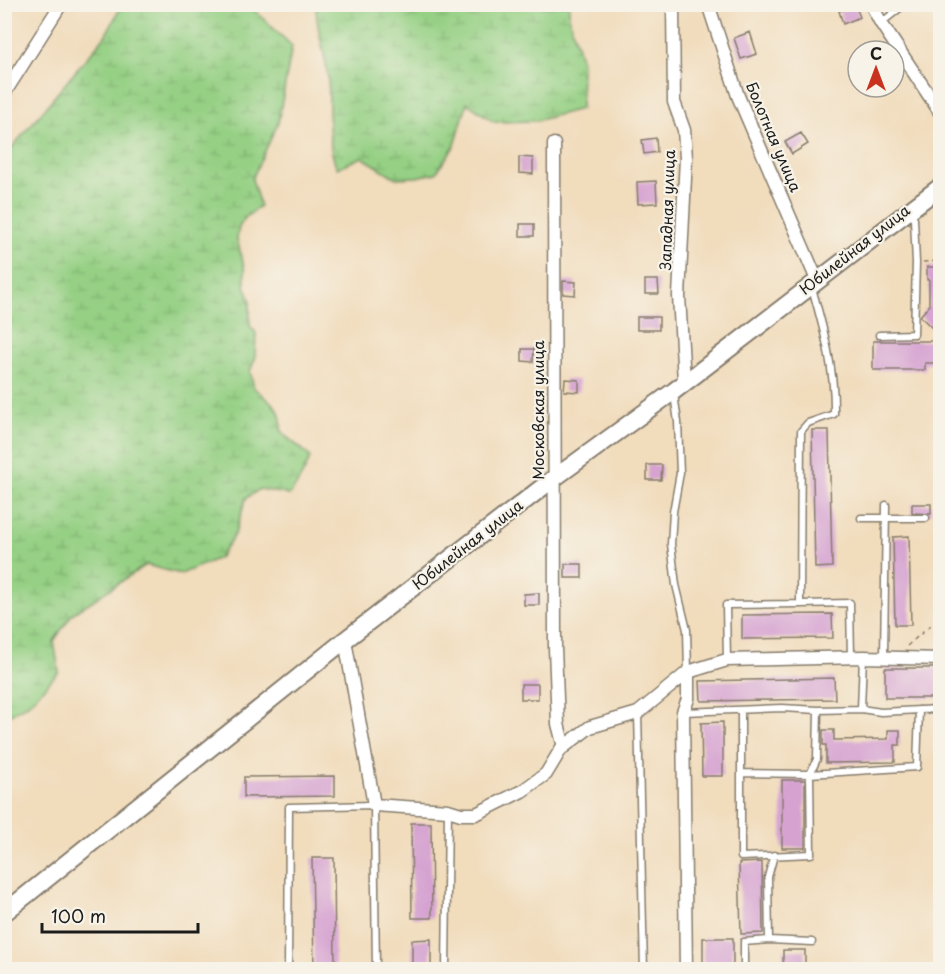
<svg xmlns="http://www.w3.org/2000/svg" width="945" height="974" font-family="'Playpen Sans',sans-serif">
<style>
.wetland{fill:url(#wetland-marsh);stroke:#587650;stroke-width:1.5}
.building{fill:#d6a3d1}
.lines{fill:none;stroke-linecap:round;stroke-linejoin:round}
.lane-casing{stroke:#867c6c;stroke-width:9}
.street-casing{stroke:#867c6c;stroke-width:15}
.secondary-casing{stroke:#867c6c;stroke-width:20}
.path{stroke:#867c6c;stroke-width:1.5;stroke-dasharray:4.5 4.5;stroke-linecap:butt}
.lane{stroke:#fff;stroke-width:6}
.street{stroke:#fff;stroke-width:12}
.secondary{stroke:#fff;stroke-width:16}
.labels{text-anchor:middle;stroke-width:4.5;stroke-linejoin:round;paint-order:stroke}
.street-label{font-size:15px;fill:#1c1c1c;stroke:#f7f3e8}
</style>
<defs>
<pattern id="wetland-marsh" width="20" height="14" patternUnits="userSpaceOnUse" patternTransform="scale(1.5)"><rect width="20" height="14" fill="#95d084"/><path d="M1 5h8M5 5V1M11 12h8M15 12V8" fill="none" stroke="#80b271"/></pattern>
</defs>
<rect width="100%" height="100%" fill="#f7f3e8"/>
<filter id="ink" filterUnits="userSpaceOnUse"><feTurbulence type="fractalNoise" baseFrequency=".0167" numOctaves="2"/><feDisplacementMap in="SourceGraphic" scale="12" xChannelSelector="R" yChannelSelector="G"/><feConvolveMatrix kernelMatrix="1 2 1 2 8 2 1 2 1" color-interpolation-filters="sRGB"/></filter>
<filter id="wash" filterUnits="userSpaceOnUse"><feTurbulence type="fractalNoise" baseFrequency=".008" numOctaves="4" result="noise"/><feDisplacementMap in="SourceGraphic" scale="24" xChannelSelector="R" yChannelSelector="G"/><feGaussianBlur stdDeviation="1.35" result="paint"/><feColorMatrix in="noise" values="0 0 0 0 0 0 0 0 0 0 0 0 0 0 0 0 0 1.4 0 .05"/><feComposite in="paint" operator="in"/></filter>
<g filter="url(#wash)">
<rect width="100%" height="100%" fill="#f1dcbc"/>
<path class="wetland" d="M122,5h127l43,41 -14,77 -26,56 8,27 -15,12 -6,9 -2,12 8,31v15l5,14v27l6,7 -1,26 -5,12 4,17c16,14 30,19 27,43 7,10 19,14 29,26 -2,9 -14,31 -21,38l-29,-6 -14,9 -11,36 -16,24 -38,16 -35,-9 -74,49 -18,27 5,31 -31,32 -23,13v-561l100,-120z
M316,5h253v13l13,44 -1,47 -46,12 -41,1 -27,-19 -12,42 -19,28 -20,4 -20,1 -34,-21 -25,11c-12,-27 -6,-60 -9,-89 -2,-25 -12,-49 -12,-74z"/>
<g id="blocks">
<path class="building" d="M855,5l5,12 -17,7 -4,-13z
M750,32l7,22 -16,5 -7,-21z
M801,133l7,11 -16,10 -7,-12z
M656,138l1,14 -13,2 -2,-14z
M519,157l14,1v16l-14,-1z
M656,181l1,22 -19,1 -1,-22z
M520,224h14v12h-14z
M927,267h13v56l-6,7 -14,-14 9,-10v-26h-2z
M645,280h13l1,14h-14z
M563,281l13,1 -1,13 -12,-1z
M637,317h22v13h-22z
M873,341h64v22h-12v7h-52z
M522,349h12l-1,13 -11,-1z
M565,379l14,1v12l-15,-1z
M812,430h17l3,137 -17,1z
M647,465h15l-1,15h-14z
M912,504h19v10l-19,-1z
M909,536l2,89h-16l-2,-88z
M565,564h17v14h-17z
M539,593v12h-15v-11z
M832,614l1,24 -91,1v-24z
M885,668h55v30h-55z
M834,678l1,21 -134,2 -1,-20z
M521,684h17v15h-17z
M723,722v54h-21l-1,-53z
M823,730h11v10l54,-1v-9h12v15h-5v17l-69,1v-18h-3z
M335,776v20l-91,1v-20z
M782,780h23v68h-23z
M411,823h20l1,95h-20z
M312,858h22l1,111h-21z
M762,862l1,71 -22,1 -2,-71z
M703,938h30v31h-30z
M431,939v30h-19v-29z
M783,950h22v19h-22z"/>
</g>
</g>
<g filter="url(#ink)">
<use href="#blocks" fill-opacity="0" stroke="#867c6c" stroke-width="1.5"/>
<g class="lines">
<g class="lane-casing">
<path id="lane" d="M881,23l24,-19
M812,288c12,42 23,82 22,126l-26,9 -7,8 -1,173 50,-1 1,54
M879,335l35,-1 2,-71 -2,-44 -4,-7
M674,394l4,28 2,51 -7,39 -2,32 5,41 11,45 1,42
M861,518h65
M884,657l2,-152
M727,660l-1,-55 74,-1
M861,709l20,3 59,-3
M741,710v147l70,-3 -1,-80 7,-15 1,-49
M684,712l98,-4 36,2 43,-1 2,-52
M638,713l6,257
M742,773l68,1 107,-7 2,-57
M769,940l-1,-63 6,-22
M288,970l1,-163 85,-2 2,165
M446,970l2,-160
M744,970v-28l25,-2 43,2"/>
</g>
<g class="street-casing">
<path id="street" d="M673,4l1,98 10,28 2,28 -7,138 5,85
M708,4l30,92 79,184
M871,4l10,19 59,89
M7,89l54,-85
M554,144l1,504 3,76 6,23
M345,640l29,165 74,5 13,4h15l46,-23 24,-17 15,-25 29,-22 48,-14 50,-41 39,-12 136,-3 77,2
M686,970l-3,-258 5,-13v-27"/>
</g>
<g class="secondary-casing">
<path id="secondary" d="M4,913l341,-273 208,-161 121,-88 266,-204"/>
</g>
<path class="path" d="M923,262l17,-1
M907,646l33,-29"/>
<use href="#lane" class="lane"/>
<use href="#street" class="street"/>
<use href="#secondary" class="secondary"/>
</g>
</g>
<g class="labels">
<g class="street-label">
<text transform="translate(773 137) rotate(67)" y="5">Болотная улица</text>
<text transform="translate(668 210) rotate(-88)" y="5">Западная улица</text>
<text transform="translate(855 250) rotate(-38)" y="5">Юбилейная улица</text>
<text transform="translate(539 410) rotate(-90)" y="5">Московская улица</text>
<text transform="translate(468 545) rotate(-38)" y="5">Юбилейная улица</text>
</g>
</g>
<rect width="945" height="974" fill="none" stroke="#f7f3e8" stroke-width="24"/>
<g transform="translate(876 69)"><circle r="28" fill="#f7f3e8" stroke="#9f9d96" stroke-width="1.5"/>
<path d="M0-4.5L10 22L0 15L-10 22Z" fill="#c8321e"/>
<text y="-9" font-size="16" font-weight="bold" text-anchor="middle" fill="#1c1c1c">С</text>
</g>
<path d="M42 923v9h156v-9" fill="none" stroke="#1c1c1c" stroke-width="3"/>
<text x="51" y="923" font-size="18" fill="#1c1c1c" stroke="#f7f3e8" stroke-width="4.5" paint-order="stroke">100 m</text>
</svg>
